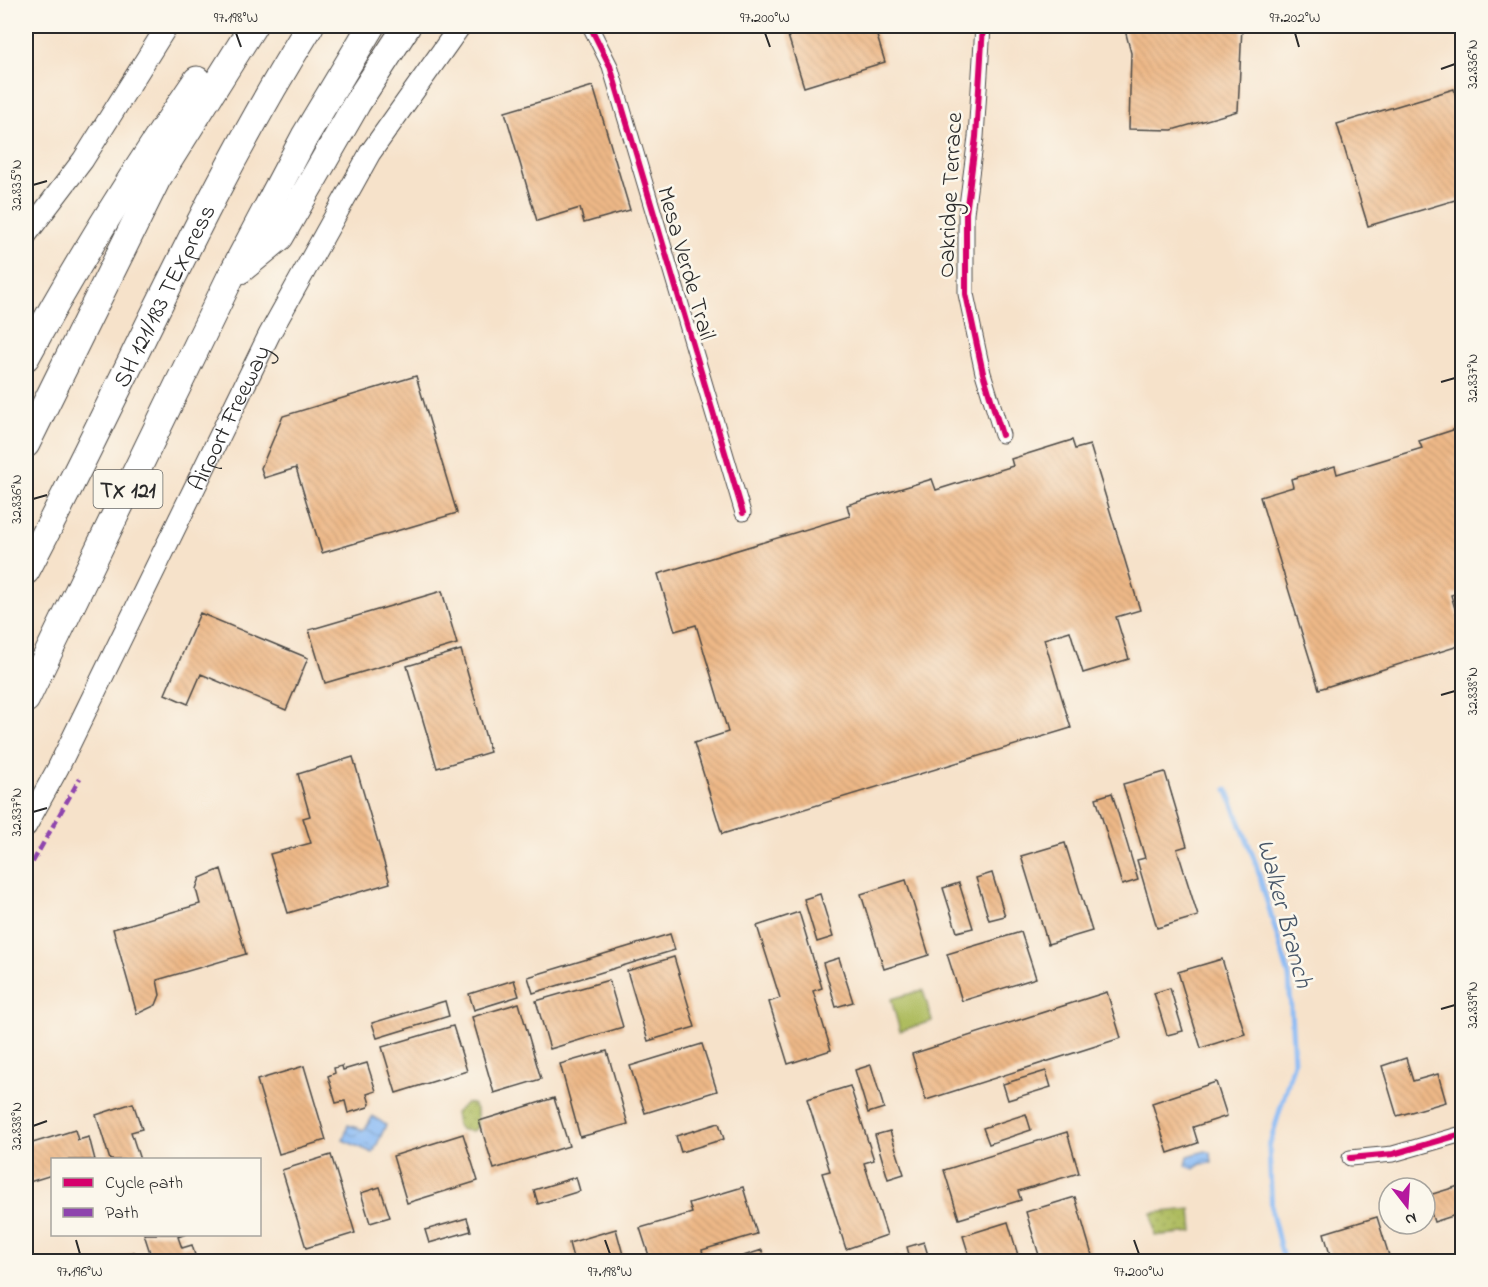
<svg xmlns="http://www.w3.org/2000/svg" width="1488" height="1287" font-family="'Indie Flower',sans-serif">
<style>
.park{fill:url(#park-dots);stroke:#6c7344;stroke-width:1.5}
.pitch{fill:#adbb5d;stroke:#6c7344;stroke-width:1.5}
.water{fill:url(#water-waves);stroke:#5a7290;stroke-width:1.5}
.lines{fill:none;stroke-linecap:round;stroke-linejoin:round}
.stream{stroke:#88baf5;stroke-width:5}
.building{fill:url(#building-back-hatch)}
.street-casing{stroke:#494643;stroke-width:17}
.secondary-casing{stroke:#494643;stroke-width:23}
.highway-casing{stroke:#494643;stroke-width:29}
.street{stroke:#fff;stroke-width:15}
.secondary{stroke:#fff;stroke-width:21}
.highway{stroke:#fff;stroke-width:27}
.quiet{stroke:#8e44ad;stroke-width:4.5;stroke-dasharray:9 4.5;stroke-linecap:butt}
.cycleway-casing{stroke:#fbf7ec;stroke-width:10}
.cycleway{stroke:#d6006c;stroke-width:6}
.ticks{fill:none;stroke:#2b2b2b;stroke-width:2}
.labels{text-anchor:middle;stroke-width:5;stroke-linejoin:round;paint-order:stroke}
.shield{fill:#fbf7ec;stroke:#696865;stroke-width:1.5}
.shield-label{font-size:22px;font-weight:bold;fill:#2b2b2b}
.street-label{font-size:24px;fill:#2b2b2b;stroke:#fbf7ec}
.water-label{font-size:26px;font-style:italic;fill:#475668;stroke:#fbf7ec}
.neatline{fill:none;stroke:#2b2b2b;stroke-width:2}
.ticks-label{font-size:15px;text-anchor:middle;fill:#2b2b2b}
</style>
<defs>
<pattern id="park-dots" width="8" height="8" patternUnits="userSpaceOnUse" patternTransform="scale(1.5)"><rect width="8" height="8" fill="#adbb5d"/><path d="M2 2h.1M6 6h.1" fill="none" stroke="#8d984d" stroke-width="1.8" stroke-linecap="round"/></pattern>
<pattern id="water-waves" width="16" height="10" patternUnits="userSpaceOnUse" patternTransform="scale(1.5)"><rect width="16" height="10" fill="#88baf5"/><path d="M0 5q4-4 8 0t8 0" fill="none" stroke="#6f97c7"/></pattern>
<pattern id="building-back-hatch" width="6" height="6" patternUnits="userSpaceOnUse" patternTransform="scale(1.5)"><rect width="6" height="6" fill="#edb887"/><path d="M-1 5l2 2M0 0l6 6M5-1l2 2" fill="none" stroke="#cb9e75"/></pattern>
</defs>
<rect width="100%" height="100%" fill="#fbf7ec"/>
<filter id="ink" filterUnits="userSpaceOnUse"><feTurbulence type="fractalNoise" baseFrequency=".0167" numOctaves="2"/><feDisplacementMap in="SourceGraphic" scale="12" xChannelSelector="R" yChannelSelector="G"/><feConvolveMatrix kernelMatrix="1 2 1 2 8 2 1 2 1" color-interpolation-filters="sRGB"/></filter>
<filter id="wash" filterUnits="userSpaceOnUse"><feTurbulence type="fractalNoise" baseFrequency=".008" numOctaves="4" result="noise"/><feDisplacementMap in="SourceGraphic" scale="24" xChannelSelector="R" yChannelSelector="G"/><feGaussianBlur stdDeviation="1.35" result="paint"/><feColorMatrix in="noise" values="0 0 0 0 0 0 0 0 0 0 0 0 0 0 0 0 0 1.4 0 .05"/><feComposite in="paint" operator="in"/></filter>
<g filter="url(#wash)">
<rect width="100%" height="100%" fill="#f6e2ca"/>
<path class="park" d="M466,1103l7,1 4,7v17l-4,3 -11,-1 -5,-5 -2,-12z
M1191,1209l2,23 -38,4 -3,-23z"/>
<path class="pitch" d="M923,990l9,31 -32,10 -9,-32z"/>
<path class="water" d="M373,1116l13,9 -13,28 -30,-13 5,-15 16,5z
M1205,1151l6,2 1,10 -11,1 -7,5 -8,-3 2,-10z"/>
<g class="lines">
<path class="stream" d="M1227,789l29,75 33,112 5,86 -25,85 3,66 12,49"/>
</g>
<g id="blocks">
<path class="building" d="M785,26h89l11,36 -81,25z
M1124,26h118l-4,85 -66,19 -43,-1 2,-76z
M593,86l37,124 -46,13 -4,-15 -43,13 -32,-109z
M1454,89l8,26v83l-94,28 -31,-102z
M416,376l41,137 -135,40 -26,-85 -32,10 -3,-10 22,-52z
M1459,428l3,8v156l-11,3 11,37v13l-143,44 -59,-192 33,-10 -2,-8 44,-13 2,8 85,-26 -3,-7z
M1072,440l3,9 15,-4 50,165 -24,7 13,42 -46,14 -13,-42 -26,8 27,89 -349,106 -28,-91 34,-11 -32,-107 -21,6 -17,-57 192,-58 -3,-11 85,-26 4,11 77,-24 -2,-7z
M442,591l15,53 -132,39 -16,-53z
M200,613l108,45 -22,52 -85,-36 -13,30 -23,-10z
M461,650l29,102 -53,16 -30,-102z
M353,757l37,126 -102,30 -18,-59 41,-11 -8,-25 7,-2 -12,-42z
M1165,772l22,74 -10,3 21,67 -41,12 -20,-68 8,-2 -22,-74z
M1112,793l26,87 -16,5 -26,-87z
M1065,843l27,88 -44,13 -27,-88z
M221,869l25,85 -89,26 3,15 -4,10 -19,9 -24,-85 87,-25 -4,-15 4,-11z
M992,873l13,43 -16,4 -13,-42z
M906,880l23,75 -45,14 -23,-75z
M959,883l14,45 -16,4 -14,-44z
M820,894l13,43 -16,5 -13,-43z
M799,912l23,76 -9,3 18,59 -43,14 -19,-62 11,-4 -23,-72z
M1021,932l15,46 -74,23 -15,-47z
M670,934l5,16 -142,43 -5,-16z
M674,957l21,70 -47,14 -21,-70z
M839,958l14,44 -17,5 -13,-44z
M1222,959l23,75 -44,14 -23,-76z
M514,980l5,16 -45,14 -5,-16z
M609,980l14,47 -73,22 -14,-48z
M1170,988l13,43 -16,4 -13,-42z
M1107,992l14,46 -195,62 -14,-46z
M445,1001l4,15 -72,22 -5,-15z
M519,1003l22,76 -47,14 -22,-76z
M453,1026l14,45 -71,22 -14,-46z
M702,1044l15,47 -72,22 -15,-47z
M607,1051l21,73 -48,13 -20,-73z
M1406,1058l7,23 25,-7 8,28 -49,14 -15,-50z
M367,1063l9,28 -9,3 3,10 -2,3 -20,6 -3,-12 -9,2 -8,-27 7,-3 -1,-5 8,-2 1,4z
M871,1065l13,43 -16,5 -13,-43z
M304,1066l22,74 -47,14 -22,-74z
M1046,1071l5,16 -43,13 -5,-16z
M1216,1082l11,34 -34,11 5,16 -30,10 -16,-50z
M850,1086l24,74 -10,3 23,72 -41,14 -24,-76 8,-2 -23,-72z
M554,1098l15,48 -75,23 -15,-48z
M133,1103l9,26 -11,3 9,28h-30l-14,-45z
M1026,1114l5,16 -42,14 -6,-16z
M719,1123l5,16 -43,13 -5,-16z
M75,1130l3,10 11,-3 6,23h-43v15l-26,8v-38z
M890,1131l14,43 -16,5 -13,-44z
M1067,1132l12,41 -61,18 3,9 -62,19 -15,-49z
M463,1134l15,47 -71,22 -14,-47z
M331,1155l24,78 -49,15 -24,-78z
M576,1177l4,14 -42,13 -4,-14z
M1462,1185v28l-28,9 -8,-26z
M380,1187l10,30 -20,6 -9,-30z
M743,1187l14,47 -55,16 2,8 -13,4h-40l-11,-34 52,-15 -3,-10z
M1075,1197l19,65h-53l-15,-50z
M1377,1217l14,45h-59l-8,-29z
M467,1218l4,13 -42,12 -4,-13z
M1008,1222l12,40h-49l-8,-26z
M616,1229l9,33h-51l-5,-19z
M144,1234h42l-8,3 4,11 10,-3 5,17h-44z
M924,1242l6,20h-19l-4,-15z
M762,1250l3,12h-37v-1z
M134,1252l3,10h-31v-1z
M898,1256l2,6h-18v-1z"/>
</g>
</g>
<g filter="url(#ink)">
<use href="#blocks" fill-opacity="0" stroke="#494643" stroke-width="1.5"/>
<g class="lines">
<g class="street-casing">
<path id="street" d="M590,26l20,40 133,447
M983,26l-7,111 -10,76v81l17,79 19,62
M1350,1158l43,-4 69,-20"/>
</g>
<g class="secondary-casing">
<g id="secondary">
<path d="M26,235l57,-75 84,-134"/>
<path id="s1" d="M26,826l32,-58 211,-433 101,-182 90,-127"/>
</g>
</g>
<g class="highway-casing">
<g id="highway">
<path d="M240,270l40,-33 77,-134 50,-77"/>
<path d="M26,357c52,-96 109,-187 171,-277"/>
<path d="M26,444l131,-265 96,-153"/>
<path id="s2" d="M26,571c96,-181 175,-371 284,-545"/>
<path d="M26,699l204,-421 75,-142 66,-110"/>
</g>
</g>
<use href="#street" class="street"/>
<use href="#secondary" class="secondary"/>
<use href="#highway" class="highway"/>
<path class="quiet" d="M26,874l54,-96"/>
<g class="cycleway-casing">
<path id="cycleway" d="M590,26l20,40 133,447
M983,26l-7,111 -10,76v81l17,79 19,62
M1350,1158l43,-4 69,-20"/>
</g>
<use href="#cycleway" class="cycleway"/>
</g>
</g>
<path class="ticks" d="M236,33l5,14M765,33l5,14M1295,33l4,14M1441,69l14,-5M33,185l14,-4M1441,382l14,-4M33,499l14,-4M1441,695l14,-4M33,812l14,-4M1441,1009l14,-4M33,1126l14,-5M76,1240l4,14M605,1240l5,14M1134,1240l5,14"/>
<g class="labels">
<rect class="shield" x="93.5" y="470" width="69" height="38" rx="4.5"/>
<g class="shield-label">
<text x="128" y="497">TX 121</text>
</g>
<g class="street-label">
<text transform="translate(949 195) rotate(-87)" y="8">Oakridge Terrace</text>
<text transform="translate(687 263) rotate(74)" y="8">Mesa Verde Trail</text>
<text dy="8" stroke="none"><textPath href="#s2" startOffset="308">SH 121/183 TEXpress</textPath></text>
<text dy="8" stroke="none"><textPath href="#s1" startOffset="456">Airport Freeway</textPath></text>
</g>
<g class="water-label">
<text transform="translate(1286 913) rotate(75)" y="9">Walker Branch</text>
</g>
</g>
<rect width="1488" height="1287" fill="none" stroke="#fbf7ec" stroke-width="66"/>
<rect x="51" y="1158" width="210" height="78" fill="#fbf7ec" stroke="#a8a59f" stroke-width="1.5"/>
<rect x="63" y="1178" width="30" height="9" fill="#d6006c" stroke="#a8a59f" stroke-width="1.5"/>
<text x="105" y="1188" font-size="18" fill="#2b2b2b">Cycle path</text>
<rect x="63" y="1208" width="30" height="9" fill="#8e44ad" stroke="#a8a59f" stroke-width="1.5"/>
<text x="105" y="1218" font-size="18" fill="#2b2b2b">Path</text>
<g transform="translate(1407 1206) rotate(163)"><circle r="28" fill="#fbf7ec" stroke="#a8a59f" stroke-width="1.5"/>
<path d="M0-4.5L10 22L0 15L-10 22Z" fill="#b5179e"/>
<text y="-9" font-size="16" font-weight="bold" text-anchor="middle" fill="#2b2b2b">N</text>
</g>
<rect x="33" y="33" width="1422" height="1221" class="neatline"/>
<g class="ticks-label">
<text x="236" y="22">97.198°W</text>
<text x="765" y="22">97.200°W</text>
<text x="1295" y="22">97.202°W</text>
<text transform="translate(1472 64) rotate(-90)" y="5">32.836°N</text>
<text transform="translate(16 185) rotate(-90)" y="5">32.835°N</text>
<text transform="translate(1472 378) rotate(-90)" y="5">32.837°N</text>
<text transform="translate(16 499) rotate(-90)" y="5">32.836°N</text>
<text transform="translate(1472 691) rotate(-90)" y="5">32.838°N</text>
<text transform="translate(16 812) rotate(-90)" y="5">32.837°N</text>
<text transform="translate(1472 1005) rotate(-90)" y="5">32.839°N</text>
<text transform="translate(16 1126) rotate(-90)" y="5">32.838°N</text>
<text x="80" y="1276">97.196°W</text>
<text x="610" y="1276">97.198°W</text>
<text x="1139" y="1276">97.200°W</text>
</g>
</svg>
